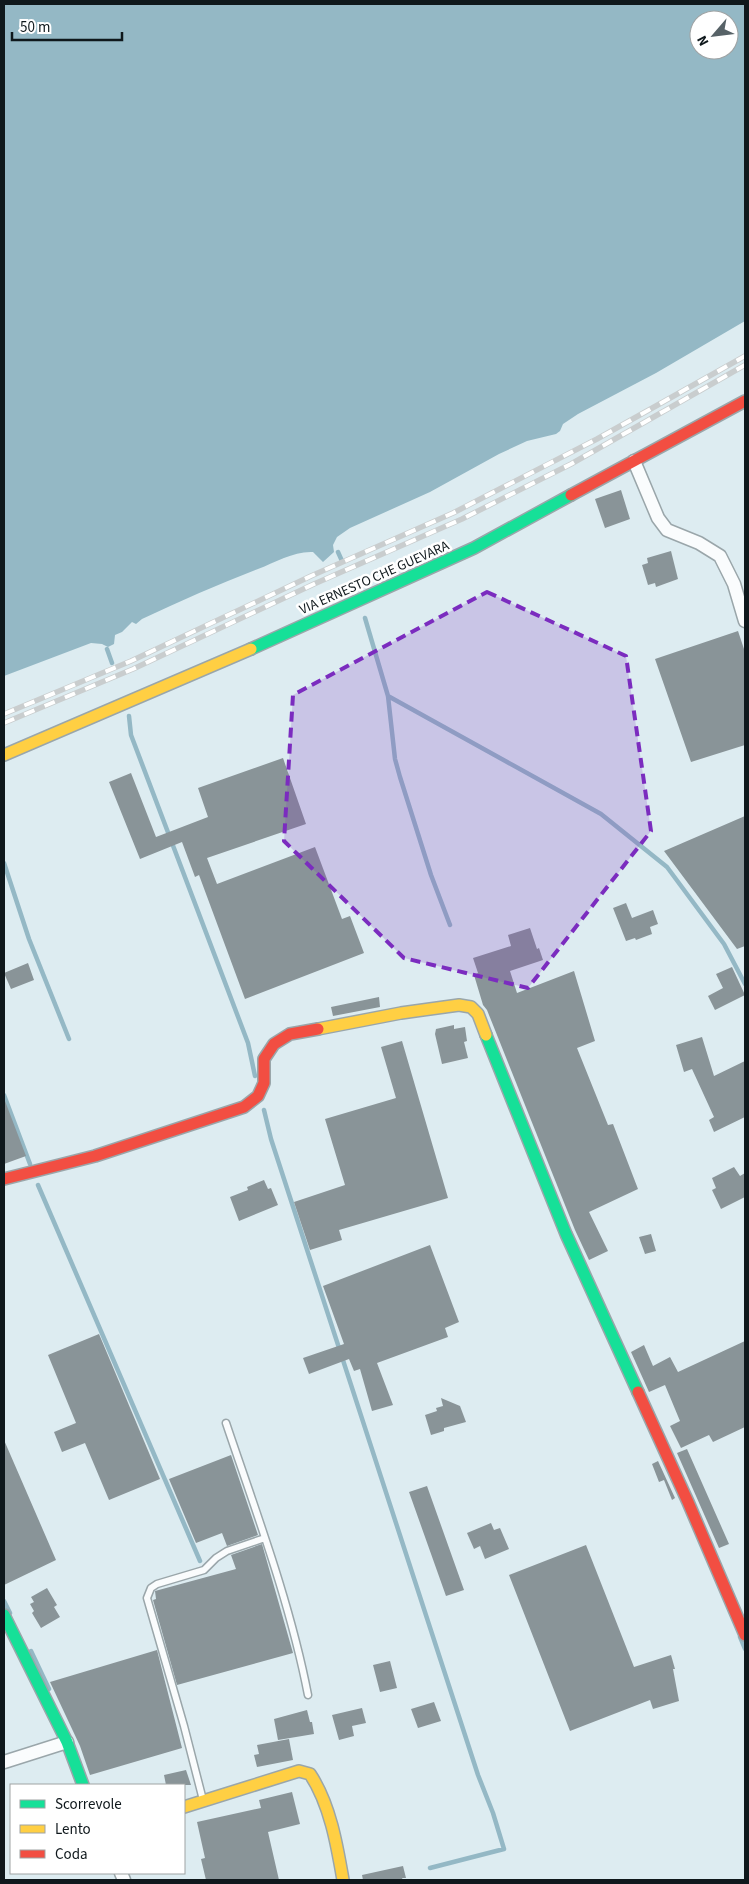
<svg xmlns="http://www.w3.org/2000/svg" width="749" height="1884" font-family="'Source Sans 3',sans-serif">
<style>
.water{fill:#94b8c5;fill-rule:evenodd}
.lines{fill:none;stroke-linecap:round;stroke-linejoin:round}
.stream{stroke:#94b8c5;stroke-width:4.5}
.building{fill:#899498}
.lane-casing{stroke:#9aa6aa;stroke-width:9}
.street-casing{stroke:#9aa6aa;stroke-width:15}
.fast-casing{stroke:#9aa6aa;stroke-width:14}
.slow-casing{stroke:#9aa6aa;stroke-width:14}
.jam-casing{stroke:#9aa6aa;stroke-width:14}
.lane{stroke:#fafcfd;stroke-width:6}
.street{stroke:#fafcfd;stroke-width:12}
.fast{stroke:#16e098;stroke-width:11}
.slow{stroke:#ffcf43;stroke-width:11}
.jam{stroke:#f24e42;stroke-width:11}
.rail-casing{stroke:#c9cdce;stroke-width:5.5}
.rail{stroke:#fff;stroke-width:4;stroke-dasharray:11;stroke-linecap:butt}
.marked{fill:#7b2cbf;fill-opacity:0.2;stroke:#7b2cbf;stroke-width:4;stroke-dasharray:10 6;stroke-linejoin:round}
.labels{text-anchor:middle;stroke-width:5;stroke-linejoin:round;paint-order:stroke}
.street-label{font-size:14px;fill:#0f181c;stroke:#fff}
</style>
<rect width="100%" height="100%" fill="#ddecf1"/>
<path class="water" d="M4,4h741v317l-89,52 -78,41 -15,10 -3,7 -4,3 -29,7 -28,13 -69,38 -80,36 -13,9 -4,8 1,7 -11,10 -10,-10c-19,-1 -37,10 -55,17 -39,15 -78,32 -116,50l-6,5 -4,-2 -10,10 -7,3 -1,9 -6,3 -6,-3 -11,-1 -87,33zM699,20h30v30h-30z"/>
<g class="lines">
<path class="stream" d="M338,552l4,9
M365,618l23,78 7,63 5,18 31,98 19,50
M107,649l5,14
M388,696l213,118 66,53 57,77 21,40
M129,716l2,19 117,308 7,33
M4,863l25,76 40,100
M4,1095l26,69
M264,1110l7,29 207,636 15,38 11,36 -74,19
M38,1185l162,376
M4,1601l6,12
M740,1637l5,12
M31,1651l18,38"/>
</g>
<path class="building" d="M621,490l9,29 -25,9 -10,-29z
M671,551l7,28 -22,8 -1,-4 -7,2 -6,-20 6,-2 -1,-5z
M738,631l7,21v93l-54,17 -36,-103z
M283,758l23,66 -99,34 10,26 98,-37 27,72 8,-3 14,37 -119,46 -46,-124 -4,2 -13,-35 -42,17 -31,-77 22,-9 25,64 52,-20 -10,-29z
M745,816v130l-8,3 -73,-98z
M626,903l6,15 21,-8 5,14 -8,3 2,7 -16,6 -1,-2 -9,3 -13,-33z
M530,928l7,21 2,-1 4,12 -33,11 7,22 57,-22 21,70 -18,7 31,77 5,-1 25,65 -49,23 19,39 -19,9 -14,-30 -88,-220 -4,-5 -9,-30 4,-2 -5,-15 38,-12 -3,-11z
M28,963l6,17 -23,9 -7,-16z
M732,967l13,28 -30,15 -7,-14 15,-8 -7,-14z
M379,997l1,10 -47,9 -2,-9z
M454,1025v4l11,-2 2,14 -3,1 4,16 -26,6 -7,-30 1,-5z
M702,1037l12,39 31,-15v56l-31,15 -5,-12 5,-3 -22,-48 -8,3 -8,-27z
M402,1041l46,157 -109,32 3,10 -32,10 -16,-48 51,-17 -20,-66 71,-21 -15,-51z
M5,1101l21,55 -22,8v-62z
M734,1167l6,9 5,-3v24l-24,12 -9,-19 4,-2 -4,-10z
M264,1180l4,9 3,-1 7,17 -39,16 -9,-24 18,-7 -1,-3z
M651,1234l5,17 -11,3 -6,-17z
M430,1245l29,77 -14,6 3,9 -71,26 16,42 -21,6 -12,-42 -6,2 -5,-12 -40,15 -6,-16 41,-14 -21,-58z
M99,1334l61,145 -51,21 -24,-57 -23,9 -8,-20 22,-9 -28,-68z
M745,1341v86l-32,15 -4,-7 -28,13 -11,-22 10,-5 -15,-36 -16,7 -18,-40 13,-7 9,21 17,-9 8,15z
M441,1398l19,8 6,16 -22,6v3l-13,4 -6,-20 12,-4 -1,-3 7,-2z
M4,1440l52,120 -52,25z
M687,1449l42,95 -10,4 -42,-95z
M231,1455l27,80 -31,11 -5,-13 -26,10 -27,-64z
M658,1461l17,37 -3,2 -8,-20 -5,2 -7,-18z
M427,1486l37,104 -18,6 -37,-104z
M491,1523l3,7 6,-2 9,21 -24,10 -5,-13 -6,3 -7,-16z
M262,1544l31,109 -116,32 -24,-85 3,-1 -1,-8 81,-22 -5,-14z
M586,1545l48,122 37,-12 4,14h-2l6,32 -26,8 -3,-9 -80,31 -61,-156z
M47,1588l10,17 -3,2 6,10 -19,11 -9,-15 2,-2 -4,-7 4,-2 -3,-5z
M157,1650l25,98 -92,27 -10,-29 -30,-64z
M390,1661l7,27 -17,4 -7,-27z
M434,1702l7,19 -23,7 -7,-19z
M362,1708l4,15 -14,3 2,10 -15,4 -7,-25z
M307,1710l3,12h2l2,12 -36,6 -4,-21z
M289,1739l4,21 -36,7 -3,-12 5,-1 -2,-9z
M186,1770l5,15h-25l-2,-10z
M292,1792l8,32 -32,8 11,48h-73l-5,-21 4,-1 -8,-36 64,-14 -2,-8z
M403,1866l3,12h-4l1,2h-40l-1,-5z"/>
<g class="lines">
<g class="lane-casing">
<path id="lane" d="M226,1423c30,89 64,179 82,272
M203,1800l-19,-74 -37,-128 4,-10 6,-4 47,-14 12,-12 11,-7 38,-13"/>
</g>
<g class="street-casing">
<path id="street" d="M634,461l24,57 9,12 32,13 21,13 14,28 11,37
M4,1762l63,-20
M121,1873l3,7"/>
</g>
<g class="fast-casing">
<path id="fast" d="M251,649l223,-101 97,-53
M486,1035l80,199 72,158
M4,1615l63,127 16,43"/>
</g>
<g class="slow-casing">
<path id="slow" d="M4,755l247,-106
M318,1029l83,-16 58,-8 12,2 7,7 8,21
M184,1807l115,-36 11,3c20,30 27,71 33,106"/>
</g>
<g class="jam-casing">
<path id="jam" d="M571,495l174,-94
M4,1179l91,-23 149,-49 14,-11 6,-13v-24l10,-15 16,-10 28,-5
M638,1392l50,110 57,133"/>
</g>
<use href="#lane" class="lane"/>
<use href="#street" class="street"/>
<use href="#fast" class="fast"/>
<use href="#slow" class="slow"/>
<use href="#jam" class="jam"/>
<g class="rail-casing">
<path id="rail" d="M4,714l127,-53 180,-85 142,-63 144,-74 148,-83
M4,723l129,-54 181,-85 148,-65 109,-55 174,-99"/>
</g>
<use href="#rail" class="rail"/>
</g>
<path class="marked" d="M487,592l139,64 25,175 -123,157 -124,-30 -120,-117 9,-146z"/>
<g class="labels">
<g class="street-label">
<text transform="translate(374 577) rotate(-24)" y="5">VIA ERNESTO CHE GUEVARA</text>
</g>
</g>
<rect width="749" height="1884" fill="none" stroke="#0f181c" stroke-width="10"/>
<rect x="10" y="1784" width="175" height="90" fill="#ffffff" stroke="#9fa3a4"/>
<rect x="20" y="1800" width="25" height="8" fill="#16e098" stroke="#9fa3a4"/>
<text x="55" y="1809" font-size="15" fill="#0f181c">Scorrevole</text>
<rect x="20" y="1825" width="25" height="8" fill="#ffcf43" stroke="#9fa3a4"/>
<text x="55" y="1834" font-size="15" fill="#0f181c">Lento</text>
<rect x="20" y="1850" width="25" height="8" fill="#f24e42" stroke="#9fa3a4"/>
<text x="55" y="1859" font-size="15" fill="#0f181c">Coda</text>
<g transform="translate(714 35) rotate(242)"><circle r="24" fill="#ffffff" stroke="#9fa3a4"/>
<path d="M0-4L9 19L0 12L-9 19Z" fill="#576267"/>
<text y="-8" font-size="14" font-weight="bold" text-anchor="middle" fill="#0f181c">N</text>
</g>
<path d="M12 32v8h110v-8" fill="none" stroke="#0f181c" stroke-width="2.5"/>
<text x="20" y="32" font-size="15" fill="#0f181c" stroke="#ffffff" stroke-width="4" paint-order="stroke">50 m</text>
</svg>
